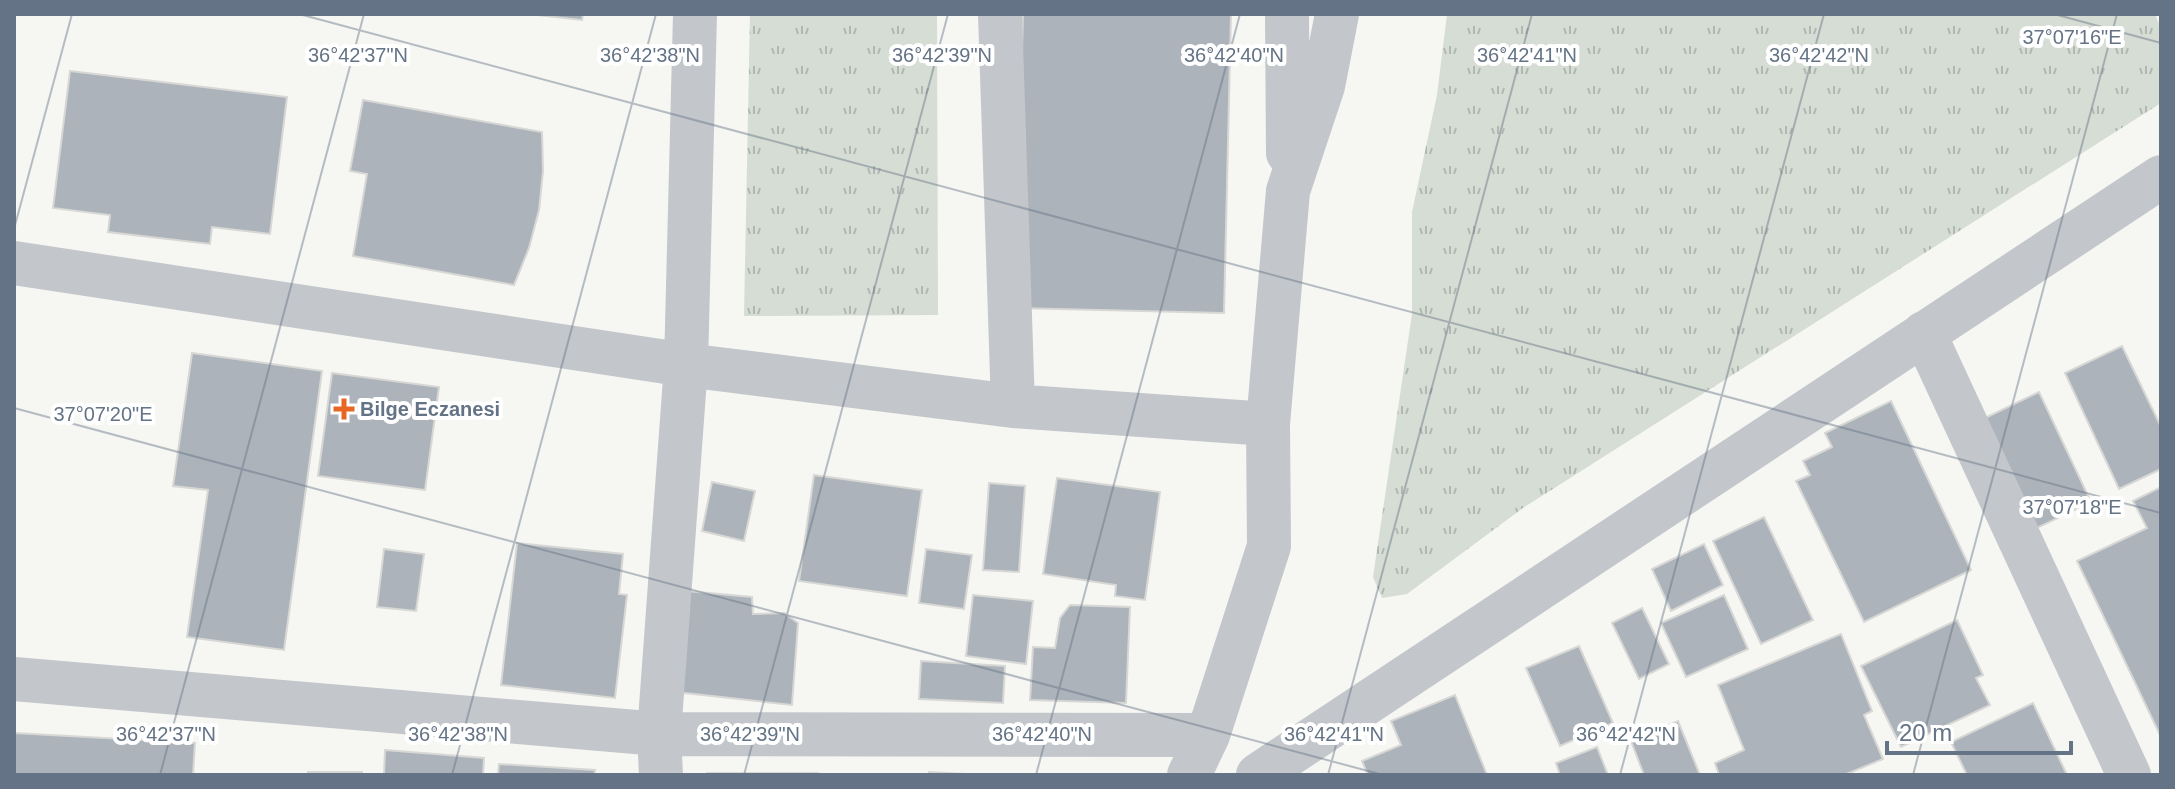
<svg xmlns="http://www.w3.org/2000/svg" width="2175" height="789" font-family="Arial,sans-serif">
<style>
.grass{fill:url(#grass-tufts)}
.building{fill:#acb3ba;stroke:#d7d8d5;stroke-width:2}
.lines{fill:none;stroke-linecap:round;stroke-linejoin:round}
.minor{stroke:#c3c6ca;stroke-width:44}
.ticks{fill:none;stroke:#647385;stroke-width:2;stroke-opacity:0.45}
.poi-dot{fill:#e76722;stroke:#fff;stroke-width:3}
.labels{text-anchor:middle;stroke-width:8;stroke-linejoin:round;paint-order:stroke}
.poi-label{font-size:20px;font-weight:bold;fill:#647385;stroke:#fff;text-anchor:start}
.ticks-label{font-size:20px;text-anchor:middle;fill:#647385;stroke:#fff;stroke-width:8;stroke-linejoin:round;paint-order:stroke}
</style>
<defs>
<pattern id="grass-tufts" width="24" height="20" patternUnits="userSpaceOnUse" patternTransform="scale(2)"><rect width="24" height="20" fill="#d6ddd4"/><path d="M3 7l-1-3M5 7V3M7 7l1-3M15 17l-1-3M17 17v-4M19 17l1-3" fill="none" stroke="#b1b8b2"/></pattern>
</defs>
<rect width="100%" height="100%" fill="#f6f6f3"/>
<path class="grass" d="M750,14h187l1,301 -194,1z
M1447,14h708l6,15v74l-638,405 -116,86 -25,4 -9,-21 39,-263v-102l25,-117z"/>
<path class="building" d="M528,14h55l-1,6z
M1023,14h208l-7,299 -209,-5z
M70,71l217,26 -17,137 -58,-7 -2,17 -102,-12 2,-17 -57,-7z
M363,100l179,32 1,39 -4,39 -10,38 -15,37 -161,-29 14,-82 -17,-3z
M2122,346l39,81v42l-42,20 -54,-116z
M192,353l130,18 -38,279 -97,-13 21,-147 -35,-4z
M332,373l107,14 -14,103 -107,-14z
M2039,392l52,110 -54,26 -52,-110z
M1891,401l80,169 -107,52 -68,-141 14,-6 -7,-14 29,-14 -7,-14z
M814,475l108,15 -15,106 -108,-15z
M1057,478l103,14 -15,108 -30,-4 1,-11 -73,-11z
M712,482l43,9 -11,50 -42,-10z
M989,483l36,3 -6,86 -36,-2z
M2161,487v250l-84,-176 70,-33 -14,-27z
M1764,517l49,103 -52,24 -48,-103z
M517,543l106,11 -4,40 8,1 -12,103 -114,-13z
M1704,544l19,41 -52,26 -19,-42z
M384,549l40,5 -8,57 -39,-4z
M926,549l46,6 -8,54 -45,-6z
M687,591l65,6 1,17 31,-1 14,10 -6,82 -116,-13z
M973,595l60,6 -7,63 -60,-8z
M1724,595l24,54 -62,28 -25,-54z
M1070,605l60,2 -4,96 -96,-3 3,-53 22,1 5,-30z
M1642,608l27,56 -30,15 -27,-56z
M1957,620l26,55 -7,3 14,27 -89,42 -40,-81z
M1841,634l31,77 -8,4 19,44 -39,16h-125l-4,-12 29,-13 -26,-65z
M1579,646l34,77 -53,23 -34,-78z
M921,661l84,5 -2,37 -84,-4z
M1455,695l32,80h-119l-6,-14 39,-16 -10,-24z
M2033,703l34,72h-100l-16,-33z
M1678,721l22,54h-56l-13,-34z
M14,733l181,10 -2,32h-179z
M1597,747l11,28h-48l-4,-12z
M385,750l99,8 -1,17h-99z
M499,764l96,6 -1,5h-96z
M308,772h54v3h-54z
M929,772l54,3h-55z
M707,773h111v2h-111z"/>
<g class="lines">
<path class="minor" d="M1000,14l13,392
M1287,14l1,139
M14,263l672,102 327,41 255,18
M1924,333l205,442
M14,679l645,55 549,1
M661,775l-2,-41 27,-369 9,-351
M1189,775l19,-40 61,-189 -1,-122 20,-233 35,-105 14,-72
M1258,775l903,-598"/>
</g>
<path class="ticks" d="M299,14l1862,499M2054,14l107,29M14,229l58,-215M14,408l1369,367M160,775l204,-761M452,775l204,-761M744,775l204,-761M1036,775l204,-761M1328,775l204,-761M1620,775l204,-761M1913,775l204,-761"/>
<path class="poi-dot" d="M340 397h8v8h8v8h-8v8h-8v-8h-8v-8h8z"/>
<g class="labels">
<g class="poi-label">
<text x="360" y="416">Bilge Eczanesi</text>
</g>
</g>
<g class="ticks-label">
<text x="2072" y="44">37°07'16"E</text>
<text x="358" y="62">36°42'37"N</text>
<text x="650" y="62">36°42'38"N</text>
<text x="942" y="62">36°42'39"N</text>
<text x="1234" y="62">36°42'40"N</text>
<text x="1527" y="62">36°42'41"N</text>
<text x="1819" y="62">36°42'42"N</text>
<text x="103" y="421">37°07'20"E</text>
<text x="2072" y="514">37°07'18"E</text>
<text x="166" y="741">36°42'37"N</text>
<text x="458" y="741">36°42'38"N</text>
<text x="750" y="741">36°42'39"N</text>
<text x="1042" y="741">36°42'40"N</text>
<text x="1334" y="741">36°42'41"N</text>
<text x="1626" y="741">36°42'42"N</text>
</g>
<rect width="2175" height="789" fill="none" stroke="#647385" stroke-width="32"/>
<path d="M1887 741v12h184v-12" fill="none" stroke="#647385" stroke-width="4"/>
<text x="1899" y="741" font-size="24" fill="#647385" stroke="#ffffff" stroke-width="6" paint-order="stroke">20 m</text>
</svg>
